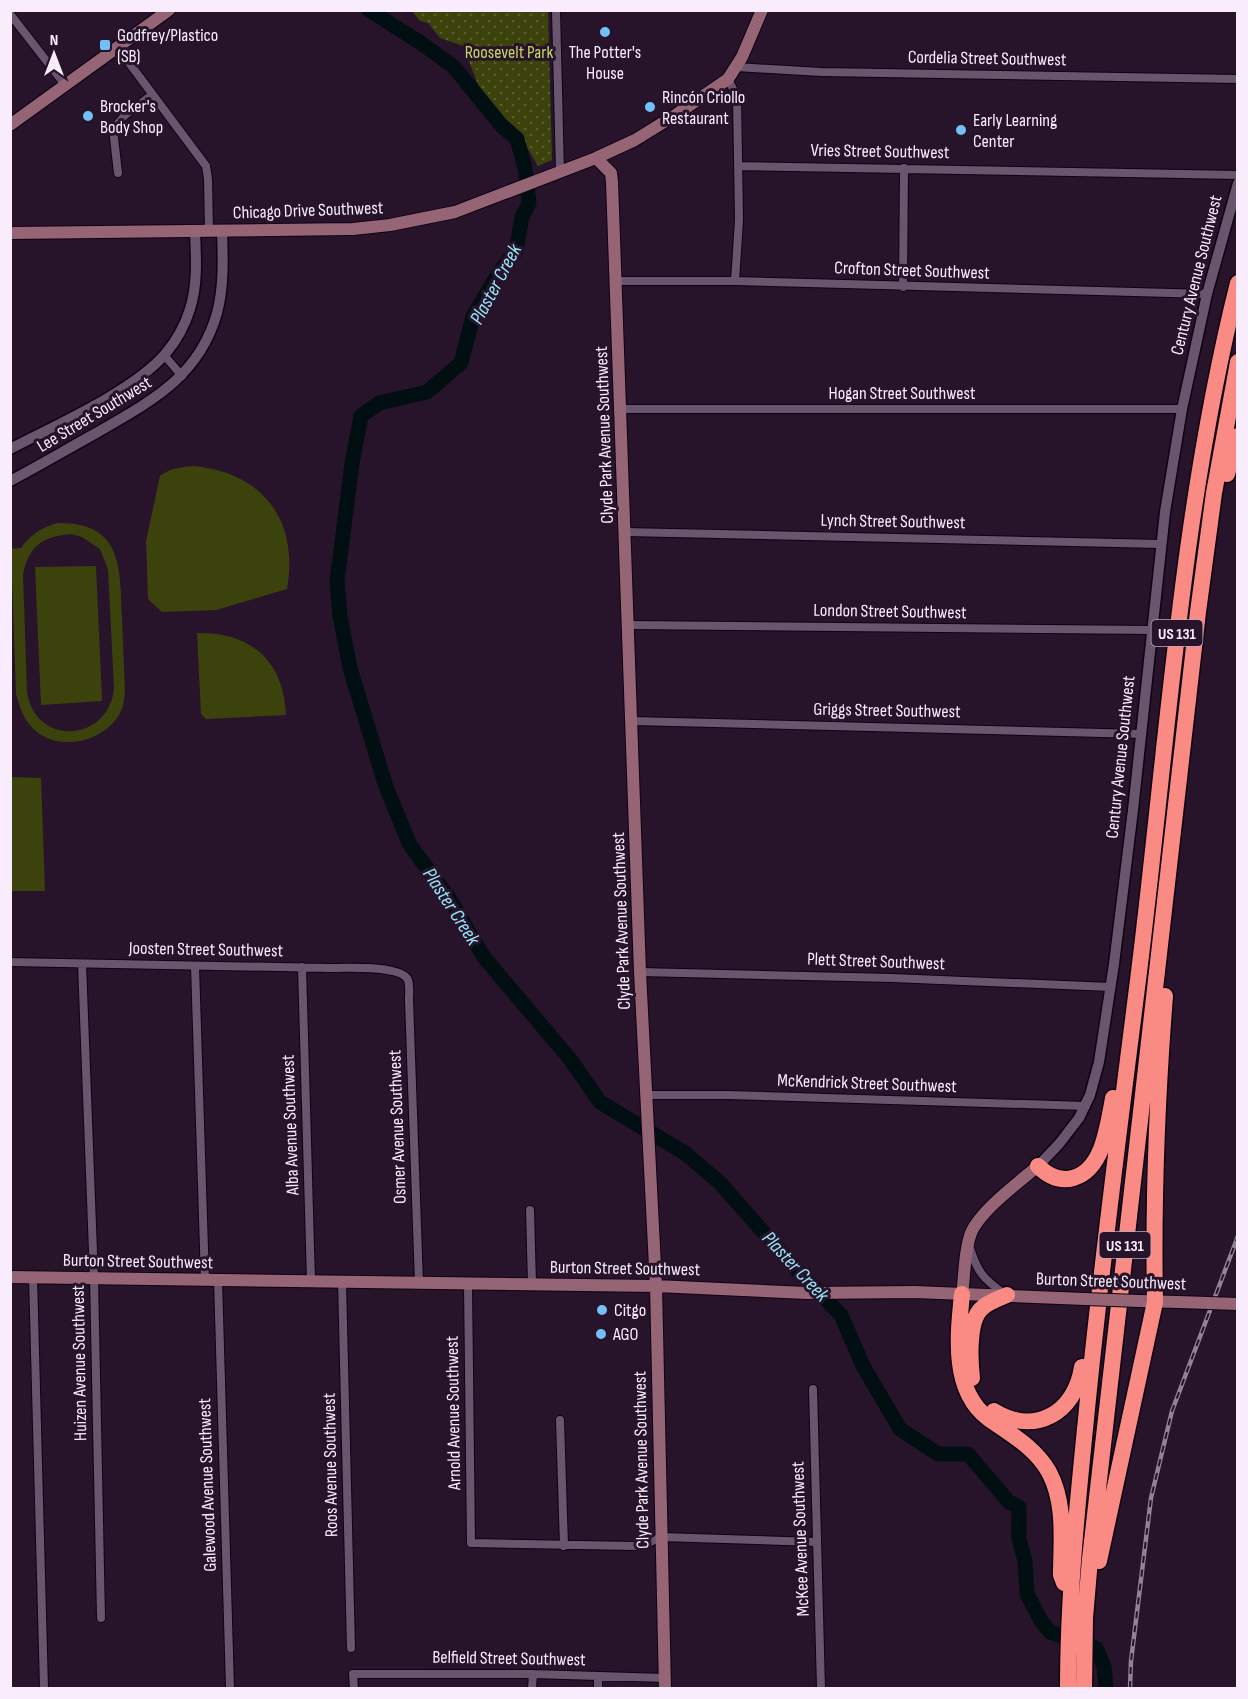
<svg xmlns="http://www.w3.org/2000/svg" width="1248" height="1699" font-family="'Sofia Sans Condensed',sans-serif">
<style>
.grass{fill:#3c420c;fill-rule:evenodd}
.park{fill:url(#park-dots)}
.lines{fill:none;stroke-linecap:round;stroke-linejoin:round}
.river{stroke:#020f12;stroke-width:15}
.minor-casing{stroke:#0f0212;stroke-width:10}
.tertiary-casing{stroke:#0f0212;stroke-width:13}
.secondary-casing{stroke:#0f0212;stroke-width:14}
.motorway-casing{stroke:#0f0212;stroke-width:19}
.minor{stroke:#6a556f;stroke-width:8}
.tertiary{stroke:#6a556f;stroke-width:10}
.secondary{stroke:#956575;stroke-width:12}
.motorway{stroke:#f98a84;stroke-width:16}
.rail-casing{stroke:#928295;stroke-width:4.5}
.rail{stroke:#27142a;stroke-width:2;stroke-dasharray:7;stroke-linecap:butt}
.secondary-bridge-casing{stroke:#0f0212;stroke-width:14;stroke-linecap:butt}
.secondary-bridge{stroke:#956575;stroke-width:12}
.poi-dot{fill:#72c1f5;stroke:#27142a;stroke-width:2}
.labels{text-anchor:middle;stroke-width:6;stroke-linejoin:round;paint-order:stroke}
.shield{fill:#27142a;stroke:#baabbd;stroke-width:1.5}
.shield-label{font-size:16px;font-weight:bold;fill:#f9ecfc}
.poi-label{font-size:18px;fill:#f9ecfc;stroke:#27142a;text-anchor:start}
.park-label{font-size:18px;fill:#c7d665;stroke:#27142a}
.street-label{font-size:18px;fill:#f9ecfc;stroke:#27142a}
.water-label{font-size:20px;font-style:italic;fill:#93e5f8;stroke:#27142a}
</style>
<defs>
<pattern id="park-dots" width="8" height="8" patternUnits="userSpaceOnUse" patternTransform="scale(1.5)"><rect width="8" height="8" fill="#3c420c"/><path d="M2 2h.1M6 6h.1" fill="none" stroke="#595d30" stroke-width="1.8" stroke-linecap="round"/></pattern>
</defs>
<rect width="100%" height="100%" fill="#27142a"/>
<path class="grass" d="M194,466c70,7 105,55 93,123l-71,21 -54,2 -14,-13 -2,-58 14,-65c10,-8 22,-9 34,-10z
M57,523c66,-1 63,44 65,95 1,25 2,49 3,74 -1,8 -2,17 -6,23 -18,30 -68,38 -90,9 -7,-9 -10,-19 -13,-30l-5,-145 10,-1c10,-14 20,-20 36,-25zM71,534l11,3 18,12 8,20 6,119c-5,55 -79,59 -87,4l-4,-118c6,-28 20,-38 48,-40z
M96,566l6,135 -61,4 -6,-138z
M197,633c54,-1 87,28 89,82l-80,4 -5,-5z
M11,777l30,1 4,113h-34z"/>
<path class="park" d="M412,11h136l4,149 -14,6 -23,-39 -31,-27 -21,-54 -23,-8 -12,-15 -8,-2z"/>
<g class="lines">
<path class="river" d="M369,10l52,33 33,24 47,58 16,14 8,29 4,35 -7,14 -6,34 -16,20 -27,45 -12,47 -34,29 -48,11 -18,13 -9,47 -15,118 3,35 10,52 36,119 24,58 39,53 34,58 87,103 30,43 85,51 35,30 76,86 45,46 22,51 37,63 38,25h30l41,48 10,5v32l6,22 2,33 14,27 9,11 46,16 8,18 2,22"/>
<g class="minor-casing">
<path id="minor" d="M556,10l4,162
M10,14l56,72
M118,48l88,118 2,13 1,52
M736,67l85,5 417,7
M728,79l9,18 2,123 -4,61
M739,166l499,9
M118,173l-5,-44 12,-14 27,-20
M616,281h119l472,13
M903,287l1,-119
M164,355l18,21
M621,409h561
M625,532l536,12
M629,625l523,5
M632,721l509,13
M10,962l319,6c15,0 73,-3 79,12 2,6 1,14 1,20l10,283
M82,964l12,314 7,340
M195,966l10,314
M302,967l9,314
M640,972l252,6 219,9
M646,1095h82l358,11
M530,1210l2,74
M969,1245c8,27 14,34 37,50
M33,1277l11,411
M218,1280l12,408
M342,1282l9,366
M468,1284l3,259 164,3 9,-1 17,-8 155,5
M813,1389l8,299
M560,1420l4,126
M354,1688l-1,-14h180l132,4
M532,1688l1,-14
M598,1688v-12"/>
</g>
<g class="tertiary-casing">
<path id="tertiary" d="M10,449c46,-24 124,-58 156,-96 11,-13 19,-28 24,-44 8,-25 6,-52 5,-78
M10,481c30,-16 59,-33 88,-49 53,-31 101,-55 119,-119 7,-26 6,-55 5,-82
M1038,1166l21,-22 20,-26 11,-23 9,-33 15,-98 19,-154 32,-298 17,-103 25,-115 31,-111"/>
</g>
<g class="secondary-casing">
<path id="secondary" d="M10,125l159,-115
M596,158l15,15 1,9 28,790 16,314 9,402
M10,233l343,-4 37,-4 65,-13 141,-54 39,-18 42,-26 51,-35 14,-22 20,-47
M10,1277l646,9 151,7 108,-1 170,7
M962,1294c3,-20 2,-43 9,-61 9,-22 48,-51 67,-67
M1139,1301l39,1"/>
</g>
<g class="motorway-casing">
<path id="motorway" d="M1227,474l11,-38
M1038,1166c24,24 51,13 63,-17 6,-16 9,-34 12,-51
M962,1294c-4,40 -11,96 26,124 22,16 47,29 61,54 17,32 12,69 12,103l3,8
M972,1378c-2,-18 -4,-56 9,-69 7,-7 17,-10 26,-14
M994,1411c41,25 81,2 88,-44
M1099,1561l56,-259c-2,-102 2,-204 10,-306
M1068,1688c0,-90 9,-180 18,-269 14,-144 33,-288 51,-431 30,-235 43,-474 101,-705
M1084,1688l1,-70 5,-59 108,-947 16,-119 24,-131"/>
</g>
<use href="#minor" class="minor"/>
<use href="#tertiary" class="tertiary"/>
<use href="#secondary" class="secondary"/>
<use href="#motorway" class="motorway"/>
<g class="rail-casing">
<path id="rail" d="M1130,1688l1,-27 20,-163 21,-87 66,-175"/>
</g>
<use href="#rail" class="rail"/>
<g class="secondary-bridge-casing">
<path id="secondary-bridge" d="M1085,1299l54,2
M1178,1302l60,2"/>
</g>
<use href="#secondary-bridge" class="secondary-bridge"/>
</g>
<g class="poi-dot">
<circle cx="605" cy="32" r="6"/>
<rect x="99" y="39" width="12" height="12" rx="3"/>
<circle cx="650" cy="107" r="6"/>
<circle cx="88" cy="116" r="6"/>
<circle cx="961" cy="130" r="6"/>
<circle cx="602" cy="1310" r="6"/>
<circle cx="601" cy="1334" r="6"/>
</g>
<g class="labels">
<g class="shield">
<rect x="1151.5" y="620" width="51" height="26" rx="4.5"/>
<rect x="1099.5" y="1232" width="51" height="26" rx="4.5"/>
</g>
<g class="shield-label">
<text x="1177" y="639">US 131</text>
<text x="1125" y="1251">US 131</text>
</g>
<g class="poi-label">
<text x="117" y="41">Godfrey/Plastico<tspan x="117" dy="21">(SB)</tspan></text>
<text x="605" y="58" text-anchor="middle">The Potter's<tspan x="605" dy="21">House</tspan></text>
<text x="662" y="103">Rincón Criollo<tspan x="662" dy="21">Restaurant</tspan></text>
<text x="100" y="112">Brocker's<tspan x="100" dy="21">Body Shop</tspan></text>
<text x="973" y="126">Early Learning<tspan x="973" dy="21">Center</tspan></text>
<text x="614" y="1316">Citgo</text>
<text x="613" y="1340">AGO</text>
</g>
<g class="park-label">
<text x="509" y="58">Roosevelt Park</text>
</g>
<g class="street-label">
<text transform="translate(987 58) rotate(1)" y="6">Cordelia Street Southwest</text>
<text transform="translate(880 151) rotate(1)" y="6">Vries Street Southwest</text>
<text transform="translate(308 210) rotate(-2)" y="6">Chicago Drive Southwest</text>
<text transform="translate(912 270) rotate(2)" y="6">Crofton Street Southwest</text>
<text transform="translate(1196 275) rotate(-76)" y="6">Century Avenue Southwest</text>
<text x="902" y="399">Hogan Street Southwest</text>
<text transform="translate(94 414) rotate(-31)" y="6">Lee Street Southwest</text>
<text transform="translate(604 435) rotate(-92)" y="6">Clyde Park Avenue Southwest</text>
<text transform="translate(893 521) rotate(1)" y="6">Lynch Street Southwest</text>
<text transform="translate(890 611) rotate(1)" y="6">London Street Southwest</text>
<text transform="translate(887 710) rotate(1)" y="6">Griggs Street Southwest</text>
<text transform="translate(1120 757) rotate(-84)" y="6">Century Avenue Southwest</text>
<text transform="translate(621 921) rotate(-92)" y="6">Clyde Park Avenue Southwest</text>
<text transform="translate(206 949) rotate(1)" y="6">Joosten Street Southwest</text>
<text transform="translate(876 961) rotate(2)" y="6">Plett Street Southwest</text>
<text transform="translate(867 1083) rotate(2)" y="6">McKendrick Street Southwest</text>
<text transform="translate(290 1125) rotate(-92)" y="6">Alba Avenue Southwest</text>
<text transform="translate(397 1127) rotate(-92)" y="6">Osmer Avenue Southwest</text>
<text transform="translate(138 1261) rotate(1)" y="6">Burton Street Southwest</text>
<text transform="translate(625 1268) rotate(1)" y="6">Burton Street Southwest</text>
<text transform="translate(1111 1281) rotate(2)" y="6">Burton Street Southwest</text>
<text transform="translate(79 1363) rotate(-91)" y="6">Huizen Avenue Southwest</text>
<text transform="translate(453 1413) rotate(-91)" y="6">Arnold Avenue Southwest</text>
<text transform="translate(641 1460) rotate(-91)" y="6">Clyde Park Avenue Southwest</text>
<text transform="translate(330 1465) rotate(-91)" y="6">Roos Avenue Southwest</text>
<text transform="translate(207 1485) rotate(-92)" y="6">Galewood Avenue Southwest</text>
<text transform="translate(800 1539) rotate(-92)" y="6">McKee Avenue Southwest</text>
<text transform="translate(509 1658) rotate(1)" y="6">Belfield Street Southwest</text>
</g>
<g class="water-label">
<text transform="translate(495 284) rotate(-62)" y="7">Plaster Creek</text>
<text transform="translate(452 906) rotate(57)" y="7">Plaster Creek</text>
<text transform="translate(796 1266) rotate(47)" y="7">Plaster Creek</text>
</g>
</g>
<rect width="1248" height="1699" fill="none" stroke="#f9ecfc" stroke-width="24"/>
<g transform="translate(54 54)" stroke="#27142a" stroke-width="4.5" paint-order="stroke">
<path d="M0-4.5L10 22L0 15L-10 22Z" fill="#f9ecfc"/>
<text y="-9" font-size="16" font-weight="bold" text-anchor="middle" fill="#f9ecfc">N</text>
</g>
</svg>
